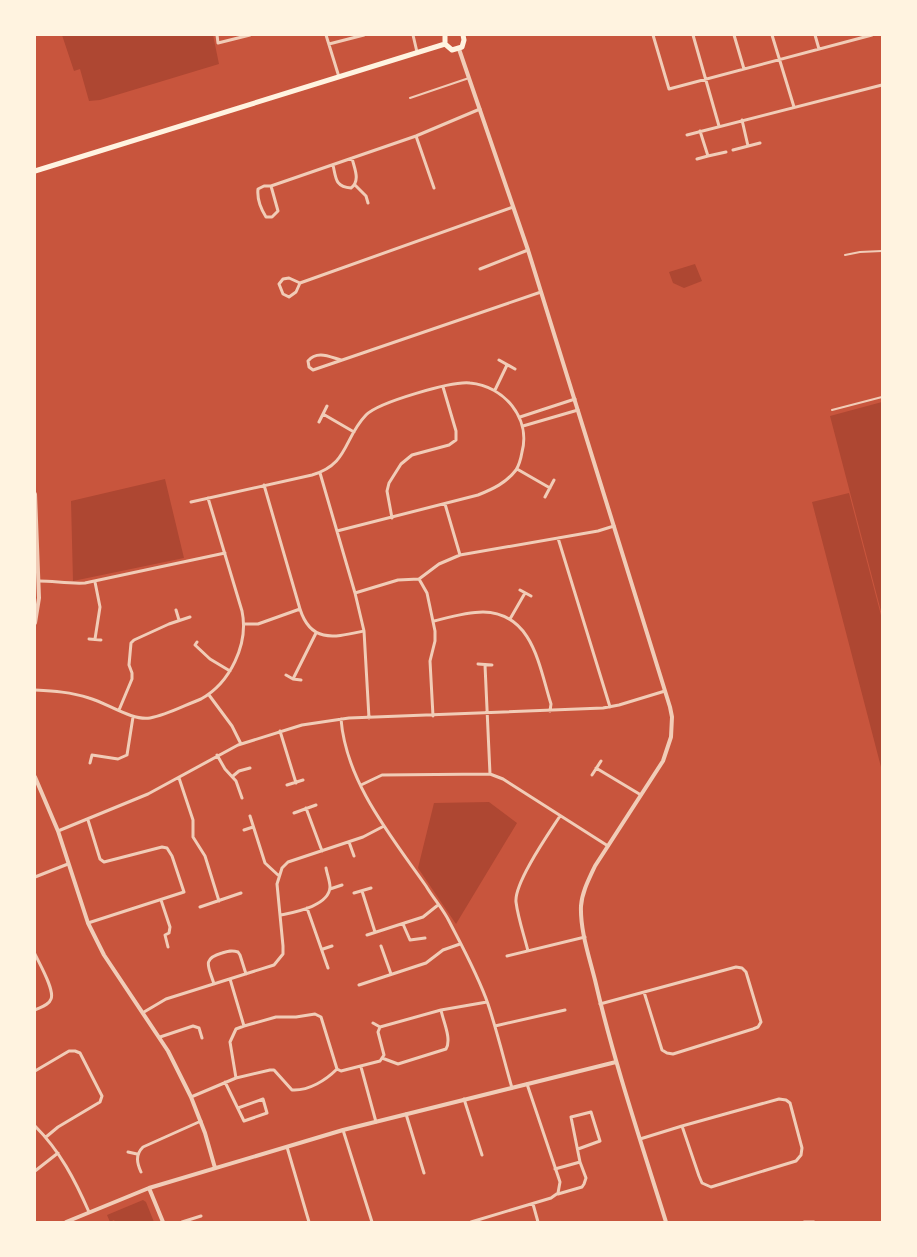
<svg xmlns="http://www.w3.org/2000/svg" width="917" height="1257" font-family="'IBM Plex Sans',sans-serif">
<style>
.green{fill:#ae4732}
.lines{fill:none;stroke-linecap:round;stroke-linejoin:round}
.service{stroke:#f1ccb7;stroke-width:2}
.minor{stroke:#f1ccb7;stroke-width:3}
.tertiary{stroke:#f1ccb7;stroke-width:4}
.primary{stroke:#fff3e0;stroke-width:5}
</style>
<rect width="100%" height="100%" fill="#c8553d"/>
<path class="green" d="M62,35h151l6,29 -119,36 -11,1 -9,-32 -6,2z
M695,264l7,17 -18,7 -11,-5 -4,-11z
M882,402v213l-52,-199z
M165,479l19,79 -111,23 -2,-80z
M849,493l33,126 -1,148 -69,-265z
M489,802l28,21 -61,101 -38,-56 16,-65z
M143,1200l3,2 8,20h-39l-1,-2 -4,2 -3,-7z"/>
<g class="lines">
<path class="service" d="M410,98l59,-20
M845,255l15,-3 22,-1
M832,410l50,-13"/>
<path class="minor" d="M217,35l1,8 32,-8
M326,35l13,42
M413,35l4,17
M653,35l16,54 203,-54
M693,35l26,91
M734,35l10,34
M772,35l22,72
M815,35l4,14
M329,44l35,-9
M742,120l6,26
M687,135l195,-50
M416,136l18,52
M733,150l27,-7
M708,156l18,-4
M697,159l11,-3 -8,-25
M333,165c3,13 2,22 18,23 10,-8 3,-20 1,-30
M355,185l11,11 2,7
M271,186l7,25 -6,6h-6c-5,-8 -9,-19 -8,-28l6,-3h7l145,-50 64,-27
M480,269l48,-19
M300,283l-11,-5 -6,1 -4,5 4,10 6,3 7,-5 4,-9 213,-76
M341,360c-11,-3 -24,-10 -33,1l1,6 4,3 228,-78
M499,360l16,9
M495,390l12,-25
M323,414l31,18
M520,417l55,-18
M319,422l8,-16
M523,426l55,-16
M517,469l33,19
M320,473l35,120 9,38 5,87
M264,485l36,124c11,35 35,28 64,22
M545,497l9,-17
M191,502l121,-27c37,-11 31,-36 54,-60 13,-13 86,-34 104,-32 34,3 61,35 52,69 -1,6 -3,13 -6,18 -10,13 -23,19 -38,25l-141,36
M445,504l15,51
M392,518l-5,-27 2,-8 12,-19 11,-9 37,-10 7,-5v-9l-13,-44
M558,538l52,169
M419,579l8,14 8,38v10l-5,20 3,55
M39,581c15,0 30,3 46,2l140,-30
M95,582l5,25 -5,32
M520,590l11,6
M355,593l43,-13 21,-1 20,-15 21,-9 138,-24 16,-5
M176,610l3,10
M510,619l15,-26
M434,621c16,-4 33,-9 49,-9 50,1 56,54 68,92l-1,7
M244,624h14l42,-15
M89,639l12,1
M197,642l-2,3 15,14 20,12
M478,664l14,1
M485,665l5,109
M286,675l7,4 8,1
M293,679l23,-46
M35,690c18,1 36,2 54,8 18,5 43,23 61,20 17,-3 35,-13 51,-19 29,-16 48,-55 41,-88l-34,-113
M209,695l23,31 9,18
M119,710l13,-31v-6l-3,-8 2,-22 3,-3 35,-16 21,-7
M341,719c5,63 50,117 85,167 7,12 17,23 23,35 14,27 29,54 39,83 9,27 16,56 24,84
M280,731l16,52
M217,755l8,14 11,12 6,17
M90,763l2,-8 26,4 9,-4 6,-38
M596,768l45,27
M592,775l9,-14
M233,776l6,-5 11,-3
M179,778l14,42v17l12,19 14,45
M287,785l16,-5
M361,785l21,-10 108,-1 13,5 105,67
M306,808l16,43
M294,813l22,-8
M250,816l15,47 13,12
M88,820l12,39 4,3 58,-15 5,1 5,8 12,36 -96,31
M244,830l9,-3
M58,831l90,-37 90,-49 64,-20 47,-7 254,-10 16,-3 46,-14
M349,842l5,14
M35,877l33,-13
M330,889l12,-4
M362,891l13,41
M354,893l17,-5
M161,900l9,27 -1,6 -4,2 3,12
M200,907l41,-14
M307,908l21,60
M281,915c14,-3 48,-9 49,-28 0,-6 -3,-13 -4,-19
M403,924l7,16 15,-2
M367,935l56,-18 15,-12
M381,946l10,28
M323,949l9,-3
M528,951c-4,-16 -10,-33 -12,-49 -2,-19 33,-69 44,-86
M35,954c4,9 20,36 16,45 -2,6 -10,8 -16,11
M507,956l78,-19
M230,979l14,47 32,-9h20l19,-3 6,3 16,52 4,2 39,-10 4,-6 -6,-23 2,-5 61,-17 46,-8
M214,984c-5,-17 -13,-25 8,-31 6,-2 10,-3 16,-1l2,3 6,19
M359,985l67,-22 17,-13 17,-6
M600,1004l136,-37 6,1 4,4 15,50 -3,5 -5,2 -80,25 -6,-1 -5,-3 -18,-58
M144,1012l22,-13 108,-34 9,-11v-8l-6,-62 5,-16 6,-6 75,-25 21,-11
M373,1023l7,4
M495,1026l70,-16
M160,1037l33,-11 6,2 3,10
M382,1058l16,6 48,-15c6,-10 -3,-28 -5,-39
M361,1067l15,55
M35,1071l34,-20h6l5,2 22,43 -2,6 -42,25 -12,10
M236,1078l-6,-36 6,-13 8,-3
M225,1082l19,39 23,-8 -4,-14 -25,9
M191,1097l45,-19 34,-8h4l18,20c17,1 34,-10 45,-21
M464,1099l18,56
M406,1114l18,59
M35,1126c25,25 40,54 54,86
M343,1130l29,92
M640,1139l42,-13 17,50 3,7 9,4 85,-26 5,-6 1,-7 -12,-45 -4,-3 -7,-1 -97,27
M287,1147l22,75
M128,1152l9,2
M555,1169l25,-7
M35,1171l23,-18
M141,1172c-4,-9 -6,-17 2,-25l58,-26
M558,1194l24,-7 2,-3 2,-6 -6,-16 -9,-45 20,-5 9,29 -22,8
M533,1204l5,18
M182,1222l19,-6
M471,1222l80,-24 7,-5 2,-11 -33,-98
M804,1222h10"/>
<path class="tertiary" d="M459,49l69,201 142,457 2,10 -1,20 -8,24 -68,105c-6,13 -13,26 -14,40 -1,24 8,50 14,74 19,82 46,162 71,242
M35,494l4,104 -4,25
M35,777l23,54 30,92 16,32 64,96 23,46 14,36 10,35
M149,1188l14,34
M66,1222l83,-34 194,-58 273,-68"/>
<path class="primary" d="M445,35v9l7,6 10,-3 2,-7 -1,-5
M35,171l410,-127"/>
</g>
<rect width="917" height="1257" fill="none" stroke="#fff3e0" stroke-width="72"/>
</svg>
